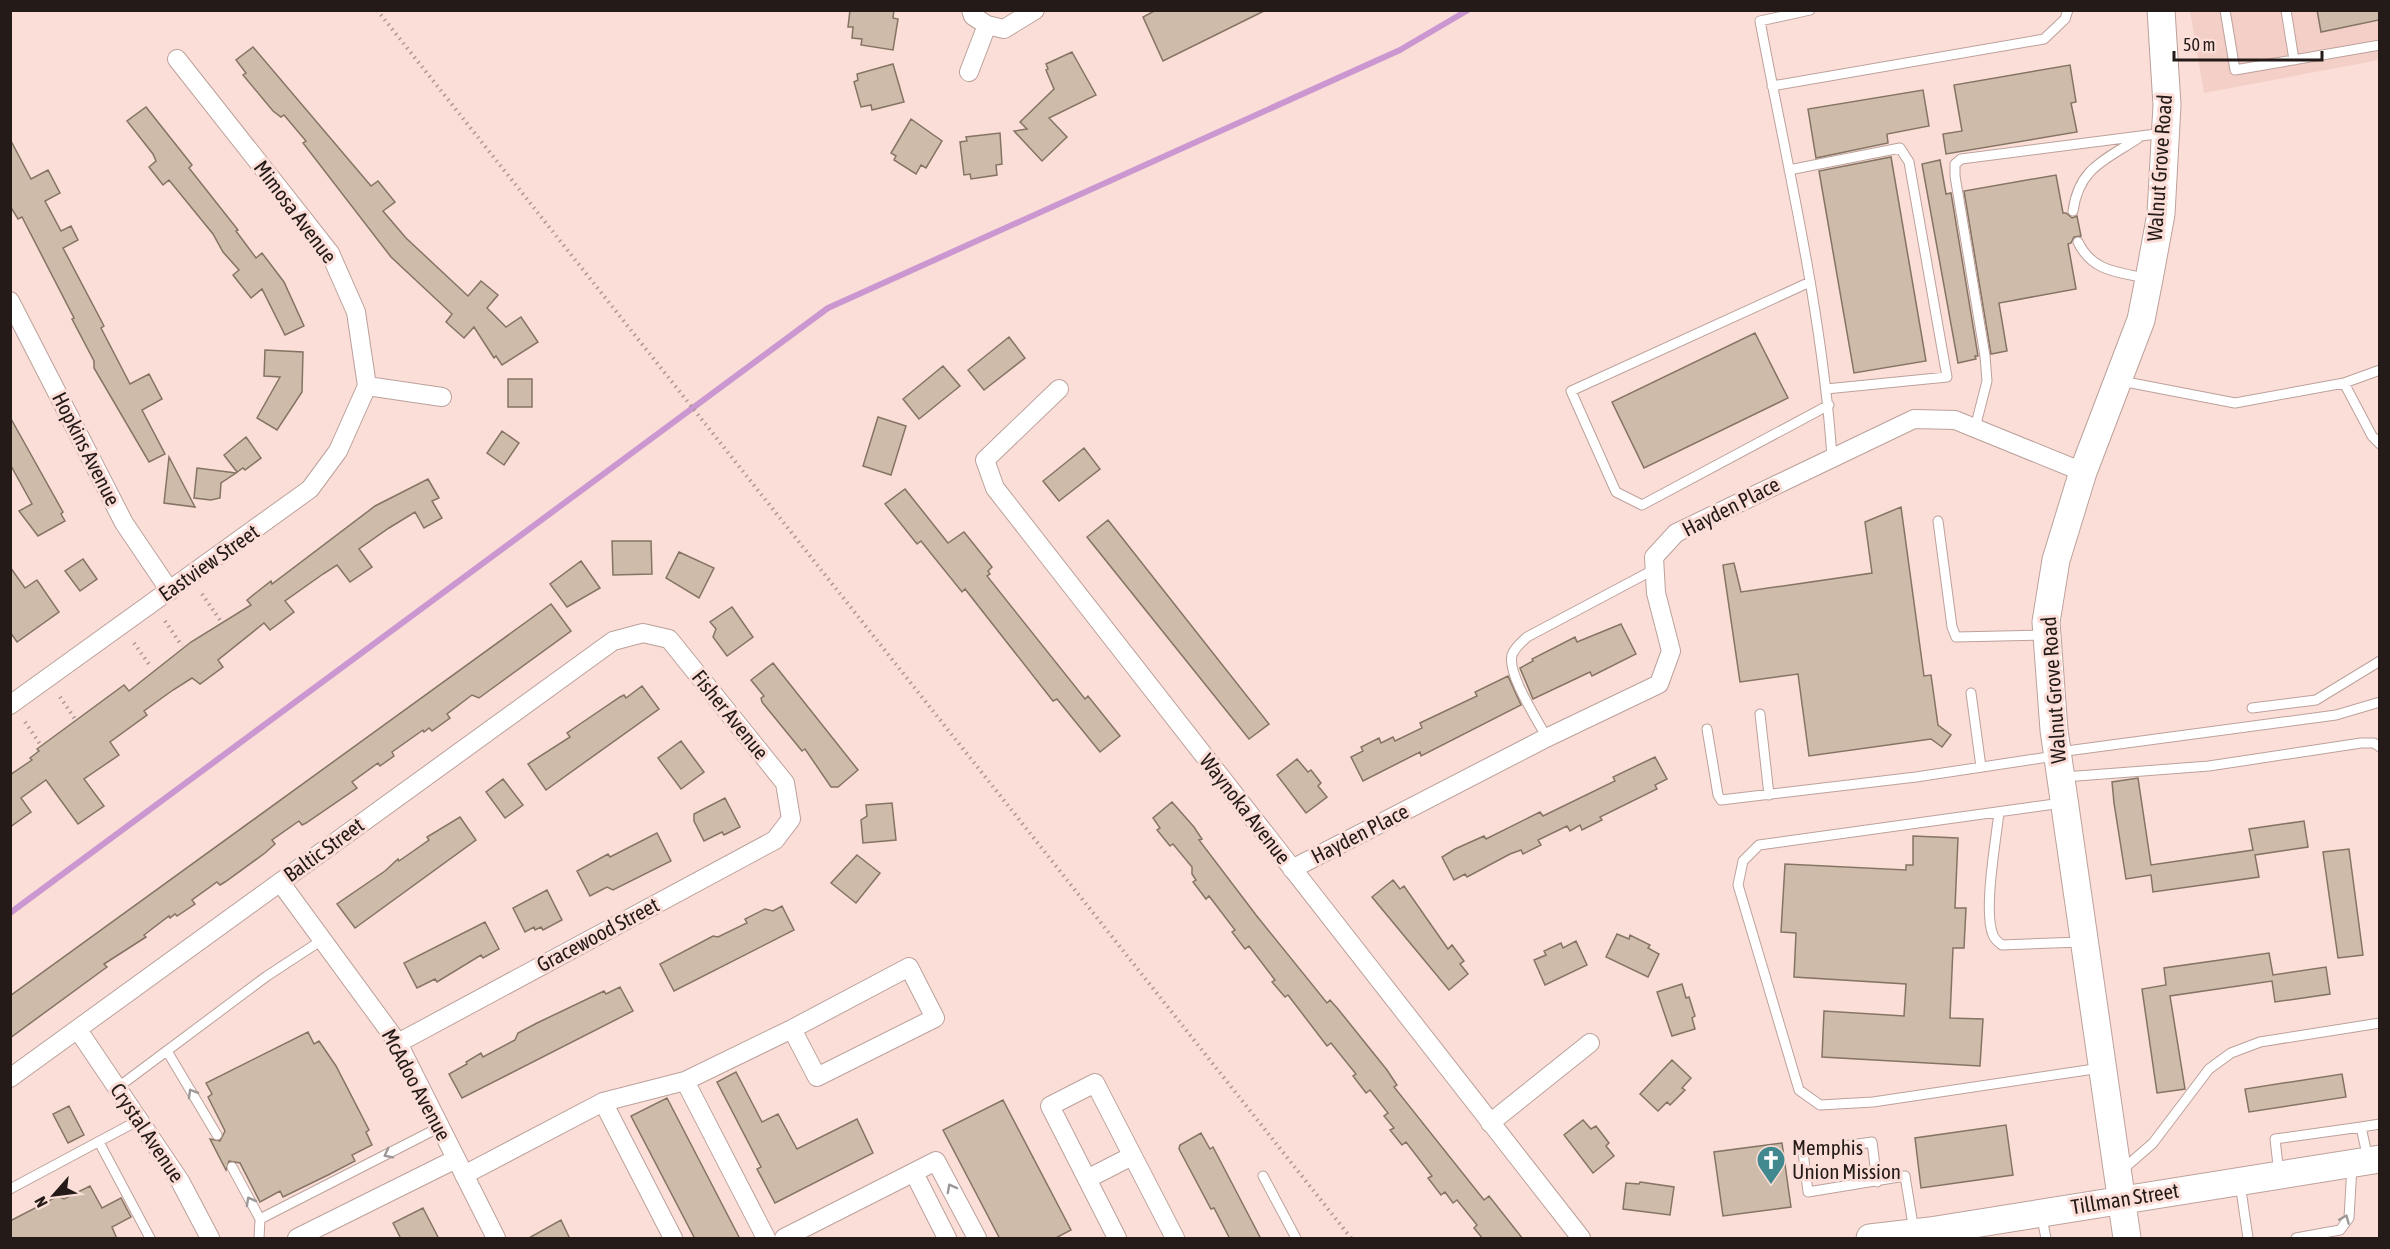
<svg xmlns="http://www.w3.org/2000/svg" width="2390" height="1249" font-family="'Asap Condensed',sans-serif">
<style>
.built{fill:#f4cfc7}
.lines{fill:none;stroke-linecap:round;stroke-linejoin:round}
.stream{stroke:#cb97d1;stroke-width:6}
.building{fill:#cebba9;stroke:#857463;stroke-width:1.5}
.lane-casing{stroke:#bca19b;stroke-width:11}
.street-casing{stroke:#bca19b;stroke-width:20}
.secondary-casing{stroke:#bca19b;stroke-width:29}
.path{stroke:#ae9893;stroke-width:4;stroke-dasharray:1.5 4.5;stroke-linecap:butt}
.lane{stroke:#fff;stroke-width:9}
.street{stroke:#fff;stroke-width:18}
.secondary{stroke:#fff;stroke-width:27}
.oneway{stroke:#9c9897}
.labels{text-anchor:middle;stroke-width:6;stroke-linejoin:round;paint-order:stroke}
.street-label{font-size:21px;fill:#241a18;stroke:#fbded8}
.poi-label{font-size:21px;fill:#241a18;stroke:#fbded8;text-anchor:start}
</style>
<rect width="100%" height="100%" fill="#fbded8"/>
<path class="built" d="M2190,11h189v49l-175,33z"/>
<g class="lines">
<path class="stream" d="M10,913l818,-605 572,-258 68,-40"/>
</g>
<path class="building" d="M850,10h44l-1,8 5,1 -5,31 -32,-5 1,-6 -10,-1 1,-11h-5z
M1156,10h110l-103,51 -20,-44z
M2317,10h62v10l-58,12z
M253,47l118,139 7,-5 17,21 -12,9 23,27 62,58 13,-15 17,14 -11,13 19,19 15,-10 17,25 -36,23 -6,-9 -2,2 -20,-31 -10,11 -18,-16 6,-8 -61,-57 -88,-114 3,-2 -22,-26 -3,2 -8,-6 -30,-36 3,-2 -10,-13z
M1072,52l24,43 -47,23 18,19 -25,24 -28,-30 13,-2 -7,-7 34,-33 -8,-19 2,-1 -2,-5z
M893,64l11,38 -32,8 -1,-5 -10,2 -7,-25 4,-2 -1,-6z
M2070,65l6,37 -5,1 6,29 -131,22 -3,-20 19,-3 -8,-46z
M1923,90l6,36 -42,8 1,9 -72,15 -8,-49z
M146,107l46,58 -3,3 49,62 -2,1 20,27 6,-5 22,29 20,44 -19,9 -23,-46 -11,9 -18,-23 6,-5 -16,-18 -10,-18 -44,-54 -6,5 -14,-18 7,-6 -3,-7 -26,-33z
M911,119l31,22 -16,27 -5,-3 -5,9 -22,-14 2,-4 -5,-3z
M1000,133l2,31 -6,1 1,10 -26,4 -1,-5 -6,1 -4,-33 7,-1 -1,-4z
M10,139l21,40 17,-9 12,23 -15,8 16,30 10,-5 7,14 -15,8 41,78 -3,2 29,56 19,-10 13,25 -20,11 23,44 -16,8 -55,-94v-7l-22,-42 2,-1 -52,-101 -4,2 -8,-13z
M1891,157l35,204 -72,12 -35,-202z
M1940,160l6,34 5,-1 27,163h-3l1,3 -18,4 -36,-199z
M2056,175l7,38h3l6,5 5,-2 4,20 -7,1 -3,6 -3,1 8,45 -77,14 8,48 -16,3 -27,-163z
M1755,333l33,65 -144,70 -32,-66z
M1009,337l16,21 -41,32 -16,-20z
M265,350l38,2 -1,40 -25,38 -20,-12 23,-41 -16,-1z
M943,366l17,20 -41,33 -16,-20z
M508,379h24v28h-24z
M10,417l53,95 -2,2 4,7 -27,15 -19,-25 13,-7 -22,-40z
M878,417l28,9 -15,49 -28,-9z
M502,431l17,12 -15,22 -17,-12z
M246,437l15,21 -16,12 -2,-2 -6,4 -13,-17z
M1084,448l16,21 -41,32 -16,-20z
M169,457l26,50 -31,-4z
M197,468l39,5 -15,10 -1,15 -9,2 -17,-2z
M428,479l11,19 -7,3 10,17 -18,10 -9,-16 -26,16 -30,21 13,18 -22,15 -13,-17 -14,9 -38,27 9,11 -24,18 -6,-7 -46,37 5,7 -23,17 -8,-6 -19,12 -29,21 3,4 -37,27 9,13 -35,24 20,27 -26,18 -32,-44 -25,18 10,14 -21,15v-52l22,-15 -2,-2 9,-7 -2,-2 87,-64 5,6 62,-49 60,-37 -4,-5 10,-8 14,-11 1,3 103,-78z
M905,489l43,54 16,-11 28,35 -4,4 2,3 -3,2 98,123 3,-3 32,40 -20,16 -43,-53 -4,2 -88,-112 -3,3 -41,-51 -4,3 -32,-40z
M1901,507l23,169 7,-1 7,50 13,10 -9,12 -11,-8 -122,17 -11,-82 -58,8 -17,-117 11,-2 7,29 131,-19 -7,-51z
M1108,520l161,204 -20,15 -162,-202z
M612,541h39l1,33 -39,1z
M679,552l35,16 -15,30 -33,-20z
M83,559l14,20 -17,12 -15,-20z
M581,561l19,27 -33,19 -17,-23z
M10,567l15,21 12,-8 22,32 -42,30 -7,-10z
M551,604l20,27 -92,67 -7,-3 -25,19 3,4 -18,13 -3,-3 -5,4 -1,-2 -31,22 2,4 -14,10 -2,-3 -26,19 5,6 -51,35 -4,2 -3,-4 -27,19 3,4 -10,9 -40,29 -5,3 -3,-3 -25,18 3,4 -18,12 -2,-2 -5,4 -1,-2 -25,19 2,2 -42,27 3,3 -97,71v-42z
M732,607l21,30 -26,19 -14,-19 3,-8 -6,-7z
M1621,624l15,30 -44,22 -2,-4 -57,27 -13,-31 13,-7 -1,-2 43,-22 2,5z
M773,663l85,107 -20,17h-7l-26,-38 -3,2 -40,-49 -1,-4 3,-2 -13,-16z
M1508,676l13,29 -100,51 -1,-4 -57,29 -12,-24 12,-6 -2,-4 18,-9 2,5 12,-6 2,4 27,-13 -2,-5 57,-27 -2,-4z
M642,686l17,23 -113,81 -18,-26 42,-27 -3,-4 13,-9 40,-27 4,-2 2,3z
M681,741l23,31 -23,17 -23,-31z
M1655,757l12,22 -12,6 2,4 -57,28 2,3 -20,10 -2,-5 -10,6 -3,-5 -29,14 3,5 -18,9 -2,-4 -11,4 -43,23 -2,-3 -11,6 -12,-23 13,-8 29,-13 2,3 54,-27 3,4 72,-35 -2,-4z
M1297,759l11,13 3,-2 10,13 -3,3 9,11 -21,16 -29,-38z
M2138,778l13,87 102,-15 -4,-21 55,-8 4,26 -53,8 4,22 -106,15 -2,-17 -25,4 -12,-76 -2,-21z
M503,779l20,26 -18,13 -19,-26z
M725,798l15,29 -16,8 -2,-3 -18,9 -10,-20v-7z
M1172,802l22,25 8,12 -3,1 57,75 71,88 3,-3 8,9 49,61 10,15 -3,2 90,113 5,-4 34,43h-40l-9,-11 3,-3 -20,-25 -4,3 -8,-11 -4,3 -13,-17 4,-2 -26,-34 -4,3 -12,-15 4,-2 -10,-12 4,-3 -18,-23 -4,3 -13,-17 3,-2 -25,-31 -4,3 -39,-51 -3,2 -13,-15 3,-2 -26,-34 -4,3 -13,-17 3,-2 -26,-34 -3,3 -13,-17 3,-2 -4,-6v-7l-19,-23 -3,2 -13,-16 3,-2 -7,-10z
M892,803l4,37 -33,3 -2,-23 6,-4 -1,-11z
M460,817l16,23 -121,88 -18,-24 48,-33 13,-12 1,2 30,-21 -2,-3z
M657,833l14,28 -58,29 -6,-3 -17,9 -13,-25 31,-17 2,3z
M1913,836l45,2 -3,70h11l-2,40h-11l-3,70 33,1 -3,47 -158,-9 2,-46 80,5 2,-32 -112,-7 2,-44 -15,-1 4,-68 121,6v-5h7z
M2349,849l14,106 -25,3 -15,-106z
M857,855l23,18 -24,30 -25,-20z
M1393,880l7,9 4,-3 44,63 4,-4 12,16 -4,3 8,10 -19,16 -77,-93z
M547,890l15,30 -19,10 -2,-3 -6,3 -1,-3 -9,5 -12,-24z
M782,906l12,24 -120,61 -14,-27 53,-28 5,1 29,-14 -2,-4 20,-10 8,2z
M485,922l14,27 -16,9 -2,-3 -44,27 -2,-3 -18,9 -13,-25z
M1617,934l12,5 1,-4 20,10 -2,3 11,6 -11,23 -42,-20z
M1576,941l11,24 -42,20 -11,-25 12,-5 -2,-4 17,-8 2,5z
M2269,953l4,22 53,-8 4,27 -55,8 -3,-21 -102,15 15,93 -28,4 -15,-104 24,-4 -2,-17z
M1682,984l4,14 3,-1 6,19 -3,2 3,11 -23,7 -15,-44z
M620,987l13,24 -171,87 -13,-24 18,-10 -1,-2 15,-9 2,4 32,-17 3,-7 19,-10 67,-32 2,3z
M308,1032l6,12 5,-3 17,25 33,64 -3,2 6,13 -20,10 3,6 -27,14 -45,22 -3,-6 -20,11 -20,-39 -11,-2 -3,9 -16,-31 10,2 5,-10 -17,-34 4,-3 -6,-11z
M1672,1060l19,18 -9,10 3,2 -15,15 -3,-3 -9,9 -18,-17z
M736,1072l26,50 16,-8 19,35 60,-30 16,34 -98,50 -18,-34 4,-2 -44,-85z
M2342,1074l4,23 -97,15 -4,-23z
M667,1098l73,141h-45l-64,-123z
M1003,1100l68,130 -17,9h-54l-57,-109z
M69,1106l15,29 -16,8 -15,-29z
M1583,1120l8,9 5,-3 13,17 -3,3 8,10 -21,17 -29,-38z
M2006,1125l7,50 -92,13 -6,-50z
M1201,1133l9,16 3,-2 48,92h-31l-16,-31 -3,1 -32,-60 1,-4z
M1782,1143l9,64 -68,9 -9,-64z
M1640,1182l34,5 -4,28 -47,-6 3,-26 13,1z
M90,1186l12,22 19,-10 10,19 -19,10 5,12h-107v-18l48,-25 6,3z
M423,1208l16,31h-38l-8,-16z
M561,1220l9,19h-43z"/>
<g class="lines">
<g class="lane-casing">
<path id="lane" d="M1810,10l-50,11c27,144 62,289 72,436
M2225,10l10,60 145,-25
M2286,10l8,50
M1772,86l272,-47 21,-20 3,-9
M1789,170l111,-22 9,14 38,215 -121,12
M2073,211c6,-44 33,-51 67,-74
M2078,242c14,29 38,30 68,36
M1810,282l-239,109 45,101 26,13 187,-100
M2121,381l114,22 109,-20 36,-13
M2344,383l28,53 8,8
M1975,428l12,-47 -2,-25 -30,-180v-12l6,-5 203,-26
M1938,521l14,106 4,10 89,-2
M1971,693l10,74
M2252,708l64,-8 64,-39
M1760,714l9,81
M1707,729l11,66 3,5 195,-23 139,-21
M1547,738c-10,-19 -40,-64 -35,-83 3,-8 9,-12 15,-18l128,-68
M2059,752l277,-37 44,-13
M2064,777l145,-11 152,-23h13l6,4
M2062,803l-303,42 -16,16 -5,24 61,205 21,15 53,-3 228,-34
M1999,812c-3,29 -16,99 -6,123 2,5 5,7 9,10l79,-3
M167,1051l50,84
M117,1088l150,-112 55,-36
M2361,1127l19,-3
M99,1142l51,96
M232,1167l28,52 -1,19
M2121,1171l32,-28 56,-74 22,-16 29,-11 120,-19
M2279,1174l-4,-35 86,-12 7,32
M1263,1176l33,62
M1877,1182l-5,-40 -69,10 5,40 97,-16 9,55
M2240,1183l8,55
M10,1189l129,-69
M2041,1214l5,24
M260,1219l180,-92
M2296,1238l44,-8 9,-12 3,-52"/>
</g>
<g class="street-casing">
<path id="street" d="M971,10l2,6 14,9 17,4 31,-19
M177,59l153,194 26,59 11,74
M969,72l18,-47
M10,301l114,222 46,68
M367,386l75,11
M1059,389l-74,71 10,28 586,750
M10,705l300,-216 28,-38 29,-65
M1292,869l250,-129 117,-56 12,-33 -15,-58 -2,-36 22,-24 238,-114 41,1 128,52
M280,882l118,161 98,195
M78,1030l102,151 30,57
M10,1078l603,-437 30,-8 26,6 116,144 6,36 -16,21 -377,203
M685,1081l81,157
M1490,1123l100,-80
M914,1173l33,65
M464,1175l139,-73
M1087,1179l45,-23
M297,1238l159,-79
M673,1238l-70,-136 82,-21 107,-52 117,-62 26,51 -118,59 -25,-48
M784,1238l152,-77 41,77
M1117,1238l-67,-132 45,-23 80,155"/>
</g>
<g class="secondary-casing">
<path id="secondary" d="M1870,1238l60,-7 450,-72
M2127,1238l-73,-508 -8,-108 10,-62 27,-88 58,-152 8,-41 12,-65 6,-109 -6,-95"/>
</g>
<path class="path" d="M377,10l974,1228
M202,594l18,26
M165,621l17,25
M134,643l17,24
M60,697l15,22
M25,722l15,22"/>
<use href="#lane" class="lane"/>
<use href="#street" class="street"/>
<use href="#secondary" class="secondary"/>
</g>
<defs><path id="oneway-chevron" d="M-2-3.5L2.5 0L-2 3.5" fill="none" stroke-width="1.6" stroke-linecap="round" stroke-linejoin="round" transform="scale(1.5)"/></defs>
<g class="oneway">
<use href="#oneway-chevron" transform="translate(192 1093) rotate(-120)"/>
<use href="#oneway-chevron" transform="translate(388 1154) rotate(153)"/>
<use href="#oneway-chevron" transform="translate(951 1188) rotate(-118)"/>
<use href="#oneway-chevron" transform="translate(250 1201) rotate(-119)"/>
<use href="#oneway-chevron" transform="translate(2345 1219) rotate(-67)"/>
</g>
<defs>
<g id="church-pin" transform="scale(1.5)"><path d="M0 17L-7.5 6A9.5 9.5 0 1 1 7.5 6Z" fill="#41888f" stroke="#fbded8"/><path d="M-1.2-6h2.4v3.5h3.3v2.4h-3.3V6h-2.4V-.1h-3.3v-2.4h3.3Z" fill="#fff"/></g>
</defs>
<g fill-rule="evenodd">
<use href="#church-pin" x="1771" y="1160"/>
</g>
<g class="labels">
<g class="street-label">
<text transform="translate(2160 168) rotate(-86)" y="7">Walnut Grove Road</text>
<text transform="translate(295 212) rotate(53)" y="7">Mimosa Avenue</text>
<text transform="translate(86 449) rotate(63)" y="7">Hopkins Avenue</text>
<text transform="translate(1731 507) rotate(-27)" y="7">Hayden Place</text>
<text transform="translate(209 563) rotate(-35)" y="7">Eastview Street</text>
<text transform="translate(2054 690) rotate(-94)" y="7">Walnut Grove Road</text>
<text transform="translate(730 715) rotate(51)" y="7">Fisher Avenue</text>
<text transform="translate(1245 809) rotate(52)" y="7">Waynoka Avenue</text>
<text transform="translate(1360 834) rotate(-27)" y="7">Hayden Place</text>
<text transform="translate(324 850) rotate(-36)" y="7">Baltic Street</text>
<text transform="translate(598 935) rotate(-28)" y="7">Gracewood Street</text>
<text transform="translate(416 1085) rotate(62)" y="7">McAdoo Avenue</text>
<text transform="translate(147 1133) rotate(56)" y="7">Crystal Avenue</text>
<text transform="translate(2125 1199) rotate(-9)" y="7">Tillman Street</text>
</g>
<g class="poi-label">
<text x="1792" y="1155">Memphis<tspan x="1792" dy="24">Union Mission</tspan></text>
</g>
</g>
<rect width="2390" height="1249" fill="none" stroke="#241a18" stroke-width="24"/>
<g transform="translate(54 1195) rotate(242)" stroke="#fbded8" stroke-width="4.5" paint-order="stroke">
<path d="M0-4.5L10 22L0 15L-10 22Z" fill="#241a18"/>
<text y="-9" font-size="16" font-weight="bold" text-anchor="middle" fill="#241a18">N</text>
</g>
<path d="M2174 51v9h148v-9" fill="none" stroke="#241a18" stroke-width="3"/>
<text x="2183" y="51" font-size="18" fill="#241a18" stroke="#fbded8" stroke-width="4.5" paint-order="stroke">50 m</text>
</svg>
